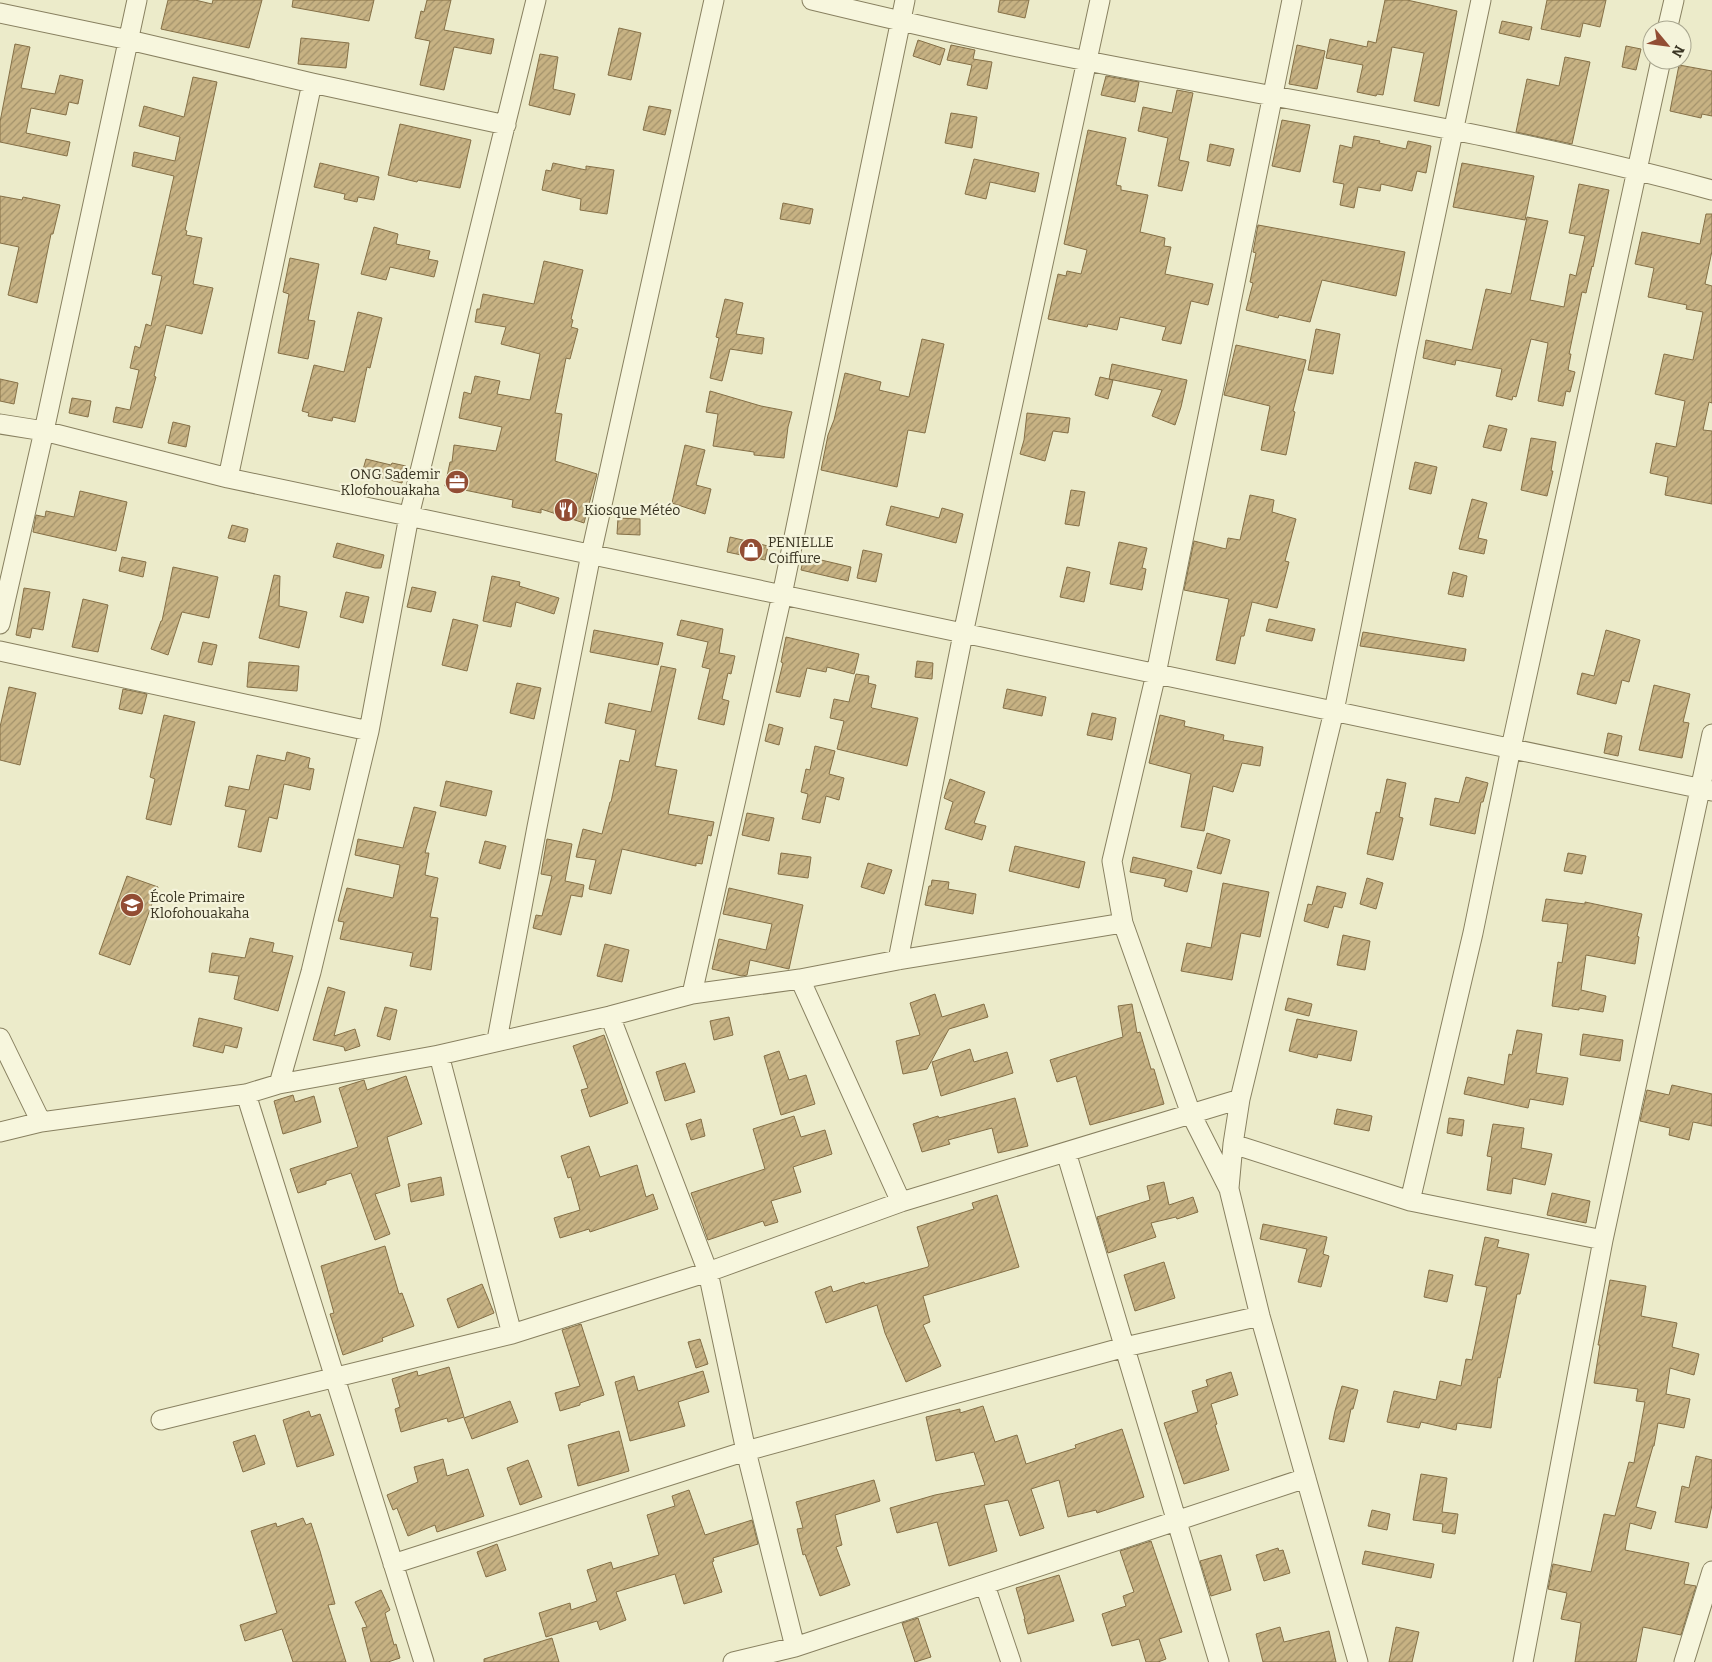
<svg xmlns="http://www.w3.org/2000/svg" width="1712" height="1662" font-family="Bitter,serif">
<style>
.building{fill:url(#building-hatch);stroke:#857047}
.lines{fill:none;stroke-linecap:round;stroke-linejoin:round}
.street-casing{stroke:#888060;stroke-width:21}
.street{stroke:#f7f6dd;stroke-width:19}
.labels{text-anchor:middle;stroke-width:4.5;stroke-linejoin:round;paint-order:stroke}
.poi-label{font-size:14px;fill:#393422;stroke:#f4f3da;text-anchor:start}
</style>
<defs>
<pattern id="building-hatch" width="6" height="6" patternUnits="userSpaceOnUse" patternTransform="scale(1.25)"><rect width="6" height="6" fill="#c7b283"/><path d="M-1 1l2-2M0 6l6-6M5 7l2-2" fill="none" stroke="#a3926b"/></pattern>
</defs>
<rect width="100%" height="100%" fill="#ecebca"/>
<path class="building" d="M168,0h27l17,4 1,-4h49l-13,48 -88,-19z
M293,0h81l-5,21 -77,-14z
M427,0h24l-7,30 50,9 -3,15 -37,-7 -10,43 -24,-5 10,-44 -15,-3 6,-27 3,1z
M1000,0h29l-4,18 -27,-6z
M1385,0h22l50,11 -18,95 -25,-5 10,-48 -32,-6 -9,48 -6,-1 -1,2 -19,-4 6,-27 -37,-7 4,-19 37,8 1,-6 8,2z
M1547,0h59l-6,27 -17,-4 -3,14 -39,-8z
M1502,21l30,6 -3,13 -30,-7z
M619,28l22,5 -10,47 -23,-5z
M301,38l48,5 -3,25 -48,-4z
M918,40l27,9 -5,16 -27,-9z
M15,44l15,3 -9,41 34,6 5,-19 23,5 -5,24 -9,-2 -3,13 -35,-7 -5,25 44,9 -3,14 -67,-14v-20z
M951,45l24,5 -2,9 19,3 -5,27 -20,-4 5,-20 -25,-5z
M1297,45l28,6 -8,38 -28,-5z
M1626,46l15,3 -5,21 -14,-3z
M540,54l18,3 -5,32 22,5 -5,21 -41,-10z
M1565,57l25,5 -18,82 -56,-12 11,-53 32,7z
M1679,65l33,6v45l-10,-2 -1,4 -31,-7z
M1106,76l33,6 -4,20 -34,-7z
M193,77l24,5 -32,148 2,1 -1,4 16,3 -9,46 20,4 -11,46 -36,-9 -12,51 2,1 -14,51 -29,-6 3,-15 14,3 9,-40 -9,-2 5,-22 5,2 6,-24 5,2 11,-50 -10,-2 22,-98 -42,-10 2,-14 41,9 5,-24 -41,-11 5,-20 40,11z
M1177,90l16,3 -14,67 10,2 -7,29 -24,-5 10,-48 -30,-7 5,-24 29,6z
M649,106l22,4 -6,25 -22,-5z
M951,113l26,4 -5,31 -27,-5z
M1282,120l28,5 -10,47 -28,-6z
M400,124l71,16 -11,48 -42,-8 -1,2 -29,-7z
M1088,130l38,8 -10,47 5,1v4l27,5 -8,37 25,6 -1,8 7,1 -6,27 48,10 -5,21 -17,-4 -10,43 -19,-4 4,-13 -46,-10 -3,13 -29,-6 -1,3 -39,-8 10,-45 8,2 1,-5 14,3 6,-24 -23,-6z
M1354,136l26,5 -1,2 27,6 2,-8 23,5 -5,27 -9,-2 -5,20 -31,-7 -1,7 -22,-4 -4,21 -14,-3 4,-21 -11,-2 7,-37 12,3z
M1210,144l24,5 -4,17 -23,-5z
M974,159l65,14 -4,19 -45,-10 -4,17 -21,-5z
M320,163l59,14 -5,23 -16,-3 -1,5 -13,-3 1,-5 -31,-7z
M553,163l33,7v-4l28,4 -7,44 -27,-4 1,-11 -39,-9 4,-20 5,1z
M1462,163l72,13 -9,44 -72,-13z
M1579,184l30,6 -16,77 -1,-1 -6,27 -4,-1 -13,62h2l-3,16 7,2 -5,20 -4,-1 -3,15 -25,-5 10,-58 -17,-4 -15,58 -3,-1 -1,4 -16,-4 6,-27 -46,-9 -1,5 -32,-7 3,-18 46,10 14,-61 25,5 16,-77 21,4 -18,79 34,7 6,-33 6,2 9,-40 -16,-3z
M0,196l22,4 1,-3 37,8 -7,29h-2l-14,69 -29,-8 11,-48 -19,-4z
M783,203l30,6 -3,15 -30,-5z
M1706,214h6v37l-7,33 7,2v117l-3,-1 -6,28 9,1v73l-47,-9 3,-18 -18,-4 6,-30 20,4 9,-46 -30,-7 9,-40 29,6 10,-48 -17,-3 1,-4 -39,-8 6,-29 -19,-4 7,-32 58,12z
M1258,225l147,27 -9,44 -74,-16 -12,42 -31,-7 -1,3 -32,-8 7,-27 -3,-1 6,-29 -3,-1z
M374,227l24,7 -2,10 34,7 -2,8 10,2 -4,16 -44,-10 -4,13 -25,-6z
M290,258l29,6 -11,56 7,1 -7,38 -30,-6 11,-59 -6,-2z
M544,261l39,9 -12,49 2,1 -2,7 7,2 -8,30 -4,-1 -11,55 7,1 -7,47 42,13 -13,49 -43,-14v4l-29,-6 1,-7 -68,-14 5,-24h2l2,-17 42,6 6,-24 -43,-9 5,-26 7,2 4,-18 25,5 -3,13 33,6 10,-46 -39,-10 5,-17 -31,-5 2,-13h3l3,-15 51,10z
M725,299l18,4 -7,31 28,4 -2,16 -32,-5 -8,32 -12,-3 9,-40 -3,-1z
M358,312l24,6 -12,50 -3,-1 -12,55 -22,-5 -1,4 -24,-5 1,-3 -7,-2 12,-46 30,7z
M1316,329l24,5 -7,40 -25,-4z
M922,339l22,5 -19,89 -17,-3 -11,57 -76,-17 7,-35 6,-15 11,-47 36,9 -2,8 30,7z
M1236,345l70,15 -13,51 2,1 -9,43 -25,-5 9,-44 -46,-11z
M1112,364l75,16 -6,27 -6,18 -23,-9 10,-26 -53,-11z
M1100,377l13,3 -5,19 -13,-4z
M0,379l18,4 -4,21 -14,-3z
M710,391l51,15 31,6 -4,15 -4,31 -30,-3v-3l-41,-6 5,-32 -12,-2z
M72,398l19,3 -3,16 -19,-4z
M1027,413l43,5 -2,15 -15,-2 -8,30 -25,-7 4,-14z
M173,422l17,4 -4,21 -18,-4z
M1489,425l18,4 -6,22 -18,-4z
M1531,438l25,4 -5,29h2l-6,25 -26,-6z
M685,445l20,5 -9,35 15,4 -6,25 -33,-11z
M366,459l25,6 1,-2 14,3 -4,17 -40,-10z
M1415,462l22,5 -6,27 -22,-5z
M1071,490l14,2 -6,34 -14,-2z
M80,491l47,11 -11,49 -83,-19 3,-17 9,2 1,-6 28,6z
M1250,495l24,5 -2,12 24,7 -11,42 4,1 -12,46 -25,-6 -8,34h-3l-6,28 -19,-4 13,-61 -45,-9 10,-49 32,8 2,-11 12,2z
M1472,499l15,4 -9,35 9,2 -3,14 -25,-5z
M891,506l48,12 3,-10 21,6 -7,29 -70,-18z
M618,518l22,1v16l-23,-1z
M232,525l16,4 -3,13 -17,-4z
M730,537l38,9 -3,14 -38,-8z
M1119,542l28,6 -5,20 4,1 -4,21 -32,-6z
M337,543l47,12 -3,13h-6l-42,-11z
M863,550l19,4 -6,28 -19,-4z
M804,556l47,11 -3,14 -47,-11z
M122,557l24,5 -3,15 -24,-6z
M173,567l45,10 -9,41 -27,-6 -14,43 -17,-6 10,-28h1z
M1067,567l23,5 -6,30 -24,-5z
M1453,572l14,4 -4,21 -15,-3z
M274,575l6,1 -1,30 28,6 -8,36 -40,-10z
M492,576l28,6 -1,4 40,12 -5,16 -38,-12 -5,25 -28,-6z
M412,587l24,5 -5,20 -24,-5z
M24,588l26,4 -7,38 -11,-2 -2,10 -14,-3z
M346,592l23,5 -6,26 -23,-6z
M83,599l25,6 -10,47 -26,-5z
M453,619l25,6 -11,46 -25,-6z
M1269,619l46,10 -3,12 -46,-10z
M681,620l42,9 -4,24 16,3 -4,18 -3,-1 -6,26 7,2 -5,24 -26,-6 12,-50 -8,-2 6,-25 -31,-7z
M594,630l69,13 -5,22 -68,-13z
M1606,630l34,10 -11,42 -7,-2 -6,24 -39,-10 5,-21 12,3z
M1363,632l103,17 -2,12 -104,-15z
M786,637l73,17 -5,20 -27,-7 -1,5 -19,-4 -7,29 -24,-5 7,-29 -2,-1z
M203,642l14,3 -5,20 -14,-3z
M917,661l16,2 -1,16 -17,-2z
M249,662l50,4 -2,25 -50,-4z
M661,666l15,3 -21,97 22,4 -9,44 46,8 -3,14 -3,-1 -6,29 -6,-1v3l-74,-17 -11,45 -22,-5 7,-29 -20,-3 7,-28 19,5 8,-32h1l9,-42 9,2 7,-32 -31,-7 4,-20 42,9z
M856,674l13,2 -1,7 8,2 -5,22 1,1 46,10 -11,48 -70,-17 7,-28 -14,-3 4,-19 15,3z
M517,683l24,5 -7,31 -24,-6z
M1654,685l36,9 -7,28 6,1 -7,35 -43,-8z
M9,687l27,6 -16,72 -20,-5v-33z
M123,689l24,5 -5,20 -23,-5z
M1007,689l39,8 -4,19 -39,-8z
M1092,713l24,5 -4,22 -25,-5z
M164,715l31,7 -24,103 -25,-6 9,-40 -5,-2z
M1160,715l25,6 -1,5 40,9 -1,5 40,7 -3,19 -18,-3 -9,29 -20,-6 -9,45 -23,-4 10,-53 -42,-11z
M769,724l14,4 -4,17 -14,-4z
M1608,733l14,3 -4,20 -14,-3z
M815,746l20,5 -6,23 15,4 -5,22 -13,-4 -6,27 -18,-4 6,-25 -7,-2 5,-23 4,1z
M287,752l23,6 -2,10 6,1 -4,21 -26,-6 -7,35 -8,-2 -8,35 -23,-5 8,-37 -21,-4 4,-20 20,4 8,-35 28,6z
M1466,777l22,6 -5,19h-2l-6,32 -45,-9 5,-27 24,5z
M950,779l35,13 -11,31 12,3 -4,14 -37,-11 8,-27 -9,-4z
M1387,779l19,4 -7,34 4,1 -10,42 -26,-6 9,-42 4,1z
M446,781l46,10 -6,25 -46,-10z
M414,807l22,5 -11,41h4l-4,22 13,3 -8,39 8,1 -7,52 -21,-4 3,-13 -73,-14 4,-17 -6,-1 9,-33 46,10 7,-33 -45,-10 3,-16 45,9z
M747,813l27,5 -5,23 -27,-6z
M1207,833l23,7 -9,34 -24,-6z
M547,839l25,5 -7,37 19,4 -2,12 -11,-2 -10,40 -28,-7 3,-13 6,1 10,-40 -11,-2z
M485,841l21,5 -6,23 -21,-6z
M1015,846l70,16 -6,26 -70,-17z
M781,853l30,4 -3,21 -30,-4z
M1568,853l18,3 -4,18 -18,-3z
M1133,857l59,14 -5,21 -23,-6 2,-7 -36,-7z
M868,863l24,7 -8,24 -23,-7z
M127,876l31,11 -28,78 -31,-11z
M1367,878l16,5 -7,26 -16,-5z
M932,880l17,2 -1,7 28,5 -3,20 -48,-9 4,-19h2z
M1223,883l46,9 -9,45 -19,-4 -9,47 -51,-9 6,-28 24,5z
M1317,886l29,7 -4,15 -8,-2 -6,22 -24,-7 4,-17 4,1z
M729,888l74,17 -14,64 -39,-9 -3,15 -5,1 -30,-7 7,-30 47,11 6,-26 -49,-10z
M1546,899l39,5v-2l57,12 -5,22 2,1 -4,27 -49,-9 -5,35 25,6 -3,16 -24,-4v2l-27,-4 6,-44 4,1 6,-39 -26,-3z
M1343,935l27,6 -5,29 -28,-5z
M250,938l24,5 -2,9 21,4 -15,55 -44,-12 5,-23 -30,-4 3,-19 33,5z
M605,944l24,6 -7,32 -25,-6z
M328,987l17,5 -11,44 21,-7 5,17 -15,5 -1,-4 -31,-7z
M935,994l7,23 42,-13 4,13 -39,12 -22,40 -24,5 -7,-33 24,-6 -10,-32z
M1288,998l24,6 -3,12 -24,-6z
M1132,1004l5,29 3,-1 11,37h3l10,35 -74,21 -14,-49 -19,6 -7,-22 73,-23 -5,-31z
M385,1007l12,3 -7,30 -13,-4z
M729,1017l4,18 -19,5 -4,-19z
M199,1018l43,10 -5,20 -12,-3 -2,8 -30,-7z
M1297,1019l60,12 -6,30 -33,-7 -1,4 -28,-7z
M1517,1030l25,4 -6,39 32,5 -5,27 -33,-6 -2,9 -64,-14 4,-17 36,8 5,-31 3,1z
M1583,1034l40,6 -3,21 -40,-6z
M604,1035l24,68 -38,14 -9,-27 7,-2 -15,-42z
M970,1049l4,13 33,-10 6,21 -72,23 -9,-34z
M779,1051l10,29 17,-5 9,29 -34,11 -17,-59z
M685,1063l10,29 -30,9 -9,-29z
M406,1076l16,48 -35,13 13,49 -25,8 15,40 -15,6 -24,-67 -25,8v3l-28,9 -8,-24 68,-22 -19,-59 25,-8 3,10z
M1672,1085l40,9v32l-19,-4 -4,18 -20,-5 1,-7 -30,-7 7,-31 22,5z
M293,1095l2,7 19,-6 7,26 -38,12 -9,-33z
M1015,1098l13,48 -30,7 -6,-25 -44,12 2,4 -28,8 -9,-28 25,-8 1,2z
M1337,1109l35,7 -3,15 -35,-7z
M794,1116l7,21 24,-7 7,24 -39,13 8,25 -30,9 7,21 -13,4 -2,-5 -55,19 -17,-47 74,-24 -12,-40z
M1449,1118l15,2 -2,16 -15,-3z
M701,1119l4,17 -14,4 -5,-16z
M1493,1124l31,4 -3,20 31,6 -7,31 -32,-7 -2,16 -24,-4 5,-33 -5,-1z
M589,1146l11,31 37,-12 9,32 7,-3 5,15 -68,23 -1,-3 -29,9 -6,-20 26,-8 -9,-33 -3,1 -7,-22z
M441,1177l3,18 -33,7 -3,-18z
M1164,1182l5,23 24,-8 5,15 -21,7 -1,-2 -25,6 5,14 -48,16 -11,-36 53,-17 -3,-14z
M1552,1193l38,8 -4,22 -39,-8z
M997,1195l22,72 -96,29 7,26 -7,3 18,41 -35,16 -21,-49 -8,-28 -51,18 -11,-31 16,-6 2,6 31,-10 1,2 63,-17 1,-2 -12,-38 57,-18 -2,-6z
M1263,1224l64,13 -4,17 6,2 -8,31 -23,-5 9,-33 -47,-10z
M1485,1237l14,3 -2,7 32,7 -9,40h-3l-17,84 -2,-1 -7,51 -34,-5 -1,7 -35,-8 -2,6 -32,-6 7,-31 42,9 4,-19 21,5 5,-27 6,1 15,-73 -12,-2z
M385,1246l14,48 3,-1 12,33 -32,12 1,3 -40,14 -13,-41 4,-1 -13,-47z
M1164,1262l11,36 -40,13 -11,-36z
M1429,1270l24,5 -6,27 -23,-5z
M1610,1280l36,6 -5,30 36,7 -5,24 27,7 -5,21 -24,-7 -4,26 24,5 -6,29 -26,-5 -4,23h-1l-17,61 20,5 -5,17 -21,-6 -5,27 64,13 -5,21 12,2 -15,49 -38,-8 -7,35h-61l6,-39 -20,-4 6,-26 -19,-4 5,-25 38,8 13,-58 11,2 14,-54 5,1 11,-61 -9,-1 2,-12 -44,-6 6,-38h-2z
M482,1284l12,29 -36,15 -11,-29z
M581,1324l23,71 -24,8v2l-20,6 -5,-18 25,-7 -18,-56z
M700,1339l8,25 -12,4 -8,-26z
M449,1367l15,50 -16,5 -1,-4 -46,14 -6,-23 5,-2 -8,-28 25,-8 1,5z
M703,1371l6,21 -31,10 7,24 -55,15 -15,-59 19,-6 4,15z
M1231,1372l7,23 -27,9 6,20 -2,1 14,45 -45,14 -20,-61 34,-11 -6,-21 16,-5 -2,-6z
M1342,1386l16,4 -5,19h-2l-7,33 -15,-3 6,-28z
M510,1401l8,21 -46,17 -8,-21z
M983,1406l12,36 22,-7 9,29 50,-16 -1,-3 47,-16 22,68 -47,16 -1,-3 -28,7 -9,-37 -28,9 13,39 -24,8 -12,-36 -24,5 13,46 -48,15 -12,-44 -40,11 -7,-25 45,-13 50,-10 -11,-33 -38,9 -10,-44 34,-8v4z
M309,1411l2,6 9,-3 14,41 -37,12 -14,-47z
M619,1431l10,40 -51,15 -10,-41z
M255,1435l10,29 -22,8 -10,-30z
M1696,1456l16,4v45l-5,23 -32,-6 7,-36 7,2z
M443,1459l4,17 21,-7 16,47 -47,16 -2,-7 -27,11 -11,-28 -4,2 -6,-15 31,-13 -4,-15z
M528,1460l14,37 -22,8 -13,-37z
M1421,1474l26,4 -5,34 16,2 -3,20 -13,-2 1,-8 -30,-4z
M874,1480l6,21 -45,14 7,30 -6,2 14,38 -30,11 -15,-42 -2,1 -6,-26 6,-1 -7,-26z
M689,1490l16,45 47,-15 6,24 -45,14 1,3 -2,1 10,30 -38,12 -9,-30 -59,18 10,28 -26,10 -3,-9 -51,16 -7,-24 31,-10 1,7 26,-9 -10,-31 24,-8 2,7 46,-14 -12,-40 28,-9 -3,-10z
M1372,1510l18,4 -3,16 -19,-4z
M303,1518l3,7 5,-2 9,28 15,53 -7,1 18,57h-53l-11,-33 -37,12 -5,-16 37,-12 -26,-82 25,-8 1,4z
M1151,1541l31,91 -23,7 7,20 -8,3h-12l-7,-23 -27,7 -10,-32 24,-8 -3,-10 11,-4 -14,-41z
M497,1544l9,26 -20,7 -9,-25z
M1278,1548l1,3 4,-1 7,23 -26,8 -8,-26z
M1365,1551l69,13 -3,14 -69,-14z
M1221,1555l10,35 -20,6 -11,-35z
M1059,1575l15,46 -46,13 -4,-15h1l-9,-31z
M381,1590l9,20 -5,3 9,32 2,-1 4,14 -12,4h-17l-9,-34 5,-1 -12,-25z
M918,1618l13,39 -16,5 -13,-39z
M1280,1627l4,15 45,-11 7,31h-73l-7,-28z
M1396,1627l23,5 -7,30h-23z
M552,1638l7,24h-75v-3z"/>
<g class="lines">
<g class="street-casing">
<path id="street" d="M812,0c91,22 183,43 275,61 209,41 420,73 625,129
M1292,0l-136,674 -44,187 11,62 68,191 38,75 31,127 98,346
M0,13l129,27 183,43 194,42
M1667,30l7,-30
M0,424l44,7 184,47 1484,313
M228,478l84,-395
M0,624l44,-193 93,-431
M0,651l369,80
M898,960l65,-326 137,-634
M800,979l101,223
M692,994l90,-399 123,-595
M610,1016l98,256 38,179 49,196
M0,1038l41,84
M497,1040l40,-213 54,-273 123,-554
M439,1055l73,279
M279,1084l32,-112 58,-241 40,-215 127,-516
M246,1094l178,568
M0,1132l41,-10 205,-28 33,-10 160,-29 171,-39 82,-22 108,-15 98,-19 225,-37
M1233,1144l177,57 193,39
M1066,1152l153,510
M1229,1188l4,-44 7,-45 94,-388 73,-362 74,-349
M1410,1201l63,-268 38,-185 150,-688
M161,1420l351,-86 196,-62 193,-70 339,-103
M393,1564l353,-113 379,-104 135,-31
M985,1585l26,77
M733,1662l62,-15 511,-169
M1523,1662l80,-422 109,-506
M1684,1662l28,-91"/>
</g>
<use href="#street" class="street"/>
</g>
<defs>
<g id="office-disc" transform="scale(1.25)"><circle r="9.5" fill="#924d34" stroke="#f4f3da"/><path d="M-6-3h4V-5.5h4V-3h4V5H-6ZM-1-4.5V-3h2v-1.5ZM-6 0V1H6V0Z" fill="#fff"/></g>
<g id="restaurant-disc" transform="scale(1.25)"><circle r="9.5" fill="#924d34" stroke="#f4f3da"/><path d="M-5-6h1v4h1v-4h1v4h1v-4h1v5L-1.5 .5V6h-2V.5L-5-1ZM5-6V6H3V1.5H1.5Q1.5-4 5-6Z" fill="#fff"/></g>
<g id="shop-disc" transform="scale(1.25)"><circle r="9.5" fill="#924d34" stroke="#f4f3da"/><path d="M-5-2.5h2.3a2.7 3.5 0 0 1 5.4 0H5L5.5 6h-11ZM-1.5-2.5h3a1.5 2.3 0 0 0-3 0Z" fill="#fff"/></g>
<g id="school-disc" transform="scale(1.25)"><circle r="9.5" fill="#924d34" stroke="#f4f3da"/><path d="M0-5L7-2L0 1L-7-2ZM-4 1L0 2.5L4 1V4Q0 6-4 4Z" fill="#fff"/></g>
</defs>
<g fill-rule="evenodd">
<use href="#office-disc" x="457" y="482"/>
<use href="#restaurant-disc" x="566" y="510"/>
<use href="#shop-disc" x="751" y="550"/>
<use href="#school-disc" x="132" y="905"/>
</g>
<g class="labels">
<g class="poi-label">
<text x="440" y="479" text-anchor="end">ONG Sademir<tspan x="440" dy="16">Klofohouakaha</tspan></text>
<text x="584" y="515">Kiosque Météo</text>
<text x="768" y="547">PENIELLE<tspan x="768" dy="16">Coiffure</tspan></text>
<text x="150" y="902">École Primaire<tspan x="150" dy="16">Klofohouakaha</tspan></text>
</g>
</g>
<g transform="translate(1667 45) rotate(119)"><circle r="24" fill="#f4f3da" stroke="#a9a790"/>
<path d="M0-4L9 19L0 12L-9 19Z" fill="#924d34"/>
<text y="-8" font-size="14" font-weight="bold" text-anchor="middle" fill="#393422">N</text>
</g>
</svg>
